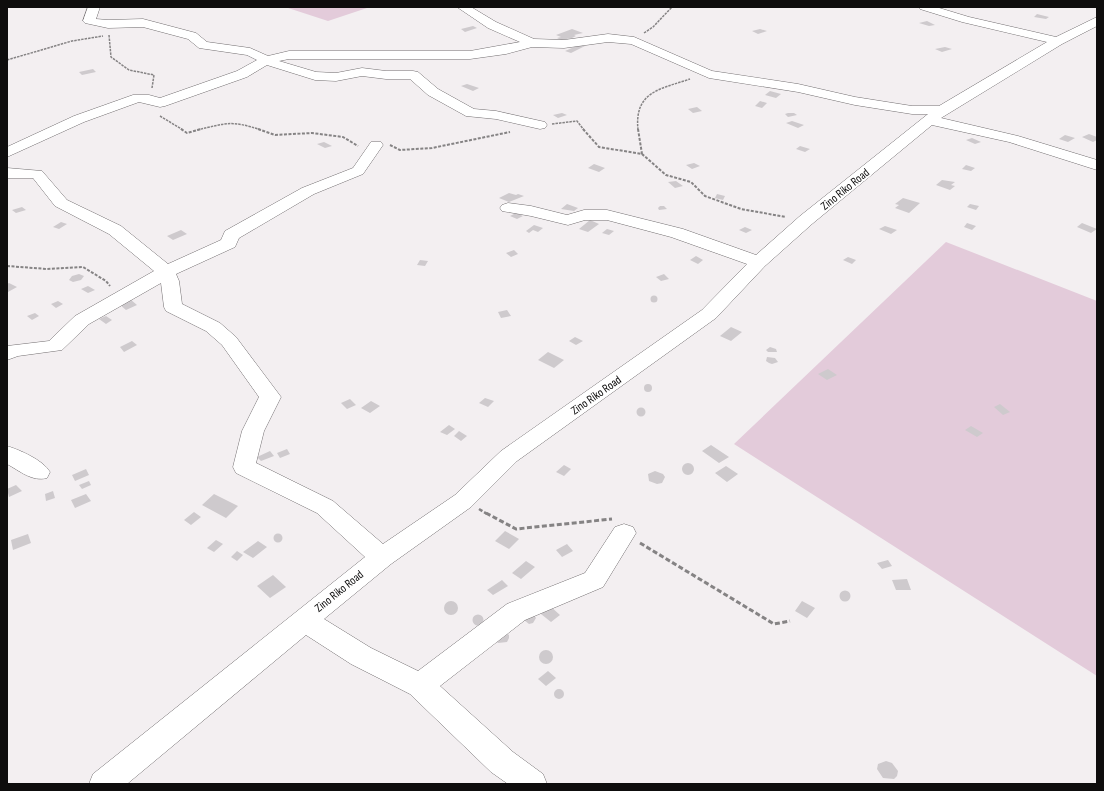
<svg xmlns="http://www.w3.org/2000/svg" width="1104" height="791" font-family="'Sofia Sans Condensed',sans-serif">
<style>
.green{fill:#e3cbda}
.building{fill:#cecacd}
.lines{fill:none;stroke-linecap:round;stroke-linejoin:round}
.minor-casing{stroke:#726e70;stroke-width:1}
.path-far3{stroke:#858384;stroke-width:1.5;stroke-dasharray:2.5 1;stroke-linecap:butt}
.path-far2{stroke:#858384;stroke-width:2;stroke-dasharray:3 1.5;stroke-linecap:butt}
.path-far1{stroke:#858384;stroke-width:2.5;stroke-dasharray:4 2;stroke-linecap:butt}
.path{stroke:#858384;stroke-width:3;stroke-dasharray:5 2.5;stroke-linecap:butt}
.minor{fill:#fff;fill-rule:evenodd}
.labels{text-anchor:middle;stroke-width:3.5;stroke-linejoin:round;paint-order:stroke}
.street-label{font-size:12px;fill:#0e0d0d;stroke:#fff}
</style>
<rect width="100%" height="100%" fill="#f3eff1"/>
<path class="green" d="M285,7h85l-42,14z
M946,242l151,59v375l-363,-232z"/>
<path class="building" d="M1037,14l12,3 -3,2 -12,-2z
M927,21l8,4 -6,1 -10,-3z
M473,26l4,2 -12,4 -4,-3z
M572,29l11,4 -9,2 2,1 -4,2 -11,2 -4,-2 4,-1 -5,-2z
M760,29l7,2 -9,3 -6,-3z
M579,45l6,1 -14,7 -6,-2z
M945,47l7,2 -10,3 -7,-3z
M93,69l3,3 -14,3 -3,-3z
M467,84l12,4 -6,3 -12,-5z
M770,91l11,3 -5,4 -11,-3z
M760,101l7,2 -5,5 -7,-2z
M697,107l5,4 -9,2 -5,-4z
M562,113l5,2 -9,3 -5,-3z
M788,113h6l3,2 -9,2 -3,-3z
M792,121l12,4 -6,3 -12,-5z
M1089,134l8,3v3l-4,2 -11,-5z
M1065,135l10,3 -7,4 -9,-3z
M972,138l9,4 -6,2 -9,-4z
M324,142l8,4 -7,2 -8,-4z
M800,146l10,3 -5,3 -9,-3z
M694,163l6,3 -8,3 -6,-4z
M594,164l11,4 -6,4 -11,-4z
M966,165l9,3 -4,3 -9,-2z
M942,180l13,2 -4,3 4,1 -5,4 -14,-5z
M676,181l7,5 -8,2 -7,-6z
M509,193l7,2 2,-1 6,2 -15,6 -10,-4z
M717,194l8,2 -2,4 -8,-2z
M903,198l17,5 -11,10 -14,-5 4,-3 -4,-1z
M567,204l11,4 -4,3 -13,-2z
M970,204l9,2 -3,4 -9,-3z
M660,206h4l3,3 -8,1 -1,-2z
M22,207l4,3 -10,3 -4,-3z
M516,213l7,3 -6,3 -7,-3z
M590,220l9,4 -11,8 -9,-3z
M61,222l6,2 -8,5 -6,-2z
M967,223l9,3 -4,4 -8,-3z
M1082,223l15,6 -6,4 -14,-6z
M534,225l9,3 -5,4 -5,-2 -4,3 -3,-2z
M885,226l12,4 -6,4 -12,-5z
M745,227l7,3 -6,3 -7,-3z
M607,229l7,2 -5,4 -7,-2z
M181,230l6,4 -14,6 -6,-4z
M514,250l4,4 -7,3 -5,-4z
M696,256l7,4 -5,4 -8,-4z
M848,257l8,3 -4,4 -9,-4z
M420,260l8,1 -3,5 -8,-1z
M79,274l5,2 -3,4 -8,2 -4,-2 3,-4z
M664,274l5,5 -8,2 -5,-4z
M9,283l8,4 -9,5 -1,-8z
M88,286l7,4 -7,3 -7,-4z
M650.5 299a3.5 3.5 0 1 1 7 0a3.5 3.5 0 1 1-7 0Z
M130,299l7,6 -11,5 -7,-6z
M58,301l5,3 -7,4 -5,-4z
M507,310l4,6 -10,2 -3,-6z
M35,313l4,3 -7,4 -5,-4z
M106,316l6,4 -6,4 -7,-5z
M731,327l11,5 -11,9 -11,-5z
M575,337l8,4 -7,4 -7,-4z
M132,341l5,4 -13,7 -4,-5z
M770,347l6,2 1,3h-9l-2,-2z
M548,352l16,8 -10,8 -16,-8z
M767,357l8,1 3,4 -6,2 -3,-1 -3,-2z
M828,369l9,6 -10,5 -9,-6z
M644 388a4 4 0 1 1 8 0a4 4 0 1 1-8 0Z
M485,398l9,3 -6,6 -9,-4z
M350,399l6,6 -9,4 -6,-6z
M371,401l9,5 -10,7 -9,-5z
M1000,404l10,8 -7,3 -9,-8z
M636.5 412a4.5 4.5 0 1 1 9 0a4.5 4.5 0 1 1-9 0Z
M449,425l6,4 -8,6 -7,-3z
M971,426l12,7 -6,4 -12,-7z
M459,431l8,5 -6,5 -7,-5z
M711,445l18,12 -10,6 -17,-12z
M287,449l3,5 -10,4 -3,-5z
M270,451l4,5 -13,5 -4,-4z
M682 469a6 6 0 1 1 12 0a6 6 0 1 1-12 0Z
M564,465l7,4 -7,7 -8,-4z
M726,466l12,8 -11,8 -12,-9z
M86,469l3,6 -14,6 -3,-6z
M655,471l8,3 2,3 -3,6 -5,1 -8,-3 -1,-7z
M89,481l2,4 -9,4 -3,-4z
M16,485l6,6 -13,6 -2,-8z
M53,491l2,7 -9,3 -1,-7z
M86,494l5,7 -16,7 -4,-8z
M214,494l24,12 -12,12 -24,-13z
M194,512l7,5 -10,8 -7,-5z
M505,531l14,8 -10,10 -14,-8z
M273.5 538a4.5 4.5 0 1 1 9 0a4.5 4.5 0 1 1-9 0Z
M28,534l3,9 -18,7 -2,-10z
M216,540l7,4 -9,8 -7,-4z
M258,541l9,6 -14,11 -10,-6z
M567,544l6,7 -11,6 -6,-7z
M237,551l6,4 -6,6 -6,-4z
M888,560l4,6 -10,3 -5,-6z
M526,561l9,6 -14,12 -9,-6z
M273,575l13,12 -16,11 -13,-12z
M907,579l4,11h-15l-4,-10z
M502,580l6,6 -15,9 -6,-5z
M839.5 596a5.5 5.5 0 1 1 11 0a5.5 5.5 0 1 1-11 0Z
M802,601l13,7 -8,10 -12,-7z
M444 608a7 7 0 1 1 14 0a7 7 0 1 1-14 0Z
M550,606l10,9 -9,7 -10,-8z
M472.5 620a5.5 5.5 0 1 1 11 0a5.5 5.5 0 1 1-11 0Z
M534,615l2,3 -3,5 -4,1 -5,-4z
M505,632l4,3v3l-2,4 -9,1 -3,-3z
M539 657a7 7 0 1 1 14 0a7 7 0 1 1-14 0Z
M548,671l8,7 -10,8 -8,-7z
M554 694a5 5 0 1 1 10 0a5 5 0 1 1-10 0Z
M886,761l6,2 6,8 -1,5 -3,3 -11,-1 -6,-9 1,-5z"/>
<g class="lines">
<g class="minor-casing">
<path id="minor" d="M88,7h12l-4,12 12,1 35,-1 53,14 11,9 43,6 18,8 21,-5h181l50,-9 -32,-14 -31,-21h14l25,15 38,17 30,1 44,-6 26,3 78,34 86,13 57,13 57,9h27l108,-64 -85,-20 -42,-13 -2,-2h18l33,10 87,20 41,-20v9l-35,18 -121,74 77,18 79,24v10l-88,-28 -77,-17 -120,99 -47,42 -49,52 -199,143 -46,46 -80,57 -67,55 47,29 47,23 89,-67 78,-31 30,-46 9,-3 9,3 3,6 -33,54 -78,33 -85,66 73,66 30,22 4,10h-39l-17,-12 -81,-78 -59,-30 -45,-29 -179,149h-38l4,-10 272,-217 -48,-44 -81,-40 -3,-6 9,-36 17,-34 -37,-52 -16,-14 -40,-20 -2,-4 -3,-24 -72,41 -27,26 -44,6 -11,4v-14l42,-5 26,-25 79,-45 -45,-37 -54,-28 -22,-28h-26v-10l35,3 25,29 54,26 47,38 53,-24 4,-9 77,-43 51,-20 18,-26h10l2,3 -20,29 -49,20 -75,44 -4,9 -59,27 3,7 3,23 38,19 16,14 45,60 -17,34 -8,32 77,38 50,43 72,-49 46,-44 201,-141 45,-46 -76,-27 -64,-17h-22l-17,5 -37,-9 -29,-5 -2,-3 2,-3 6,-2 23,3 36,9 17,-5h23l76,19 73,26 44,-39 128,-102h-16l-57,-9 -57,-13 -89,-14 -78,-34 -23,-2 -44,6 -32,-1 -26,7 -36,5h-181l-10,2 37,11 20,1 26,-5 24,3h27l5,1 20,17 36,20 22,2 49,11 2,3 -2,3 -5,1 -44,-10 -30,-3 -38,-21 -18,-16h-24l-24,-3 -26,5 -21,-1 -48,-15 -20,12 -82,29 -5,1 -21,-5 -55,20 -77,35v-10l67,-31 59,-21h16l11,3 77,-27 20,-11 -10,-5 -48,-7 -11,-9 -45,-12 -35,1 -23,-5 -2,-2z
M7,446c13,4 36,14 43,26l-3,6c-15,4 -27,-7 -40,-14z"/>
</g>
<path class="path-far3" d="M644,33l9,-6 19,-20
M109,35l2,22 18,13 25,5 -2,13
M7,60l65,-19 31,-5
M160,116l23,14
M552,124l25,-3 7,9
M197,130c30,-7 34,-10 64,0
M638,130c-4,-39 23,-41 52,-51"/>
<path class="path-far2" d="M181,129l6,4 14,-4
M258,129l17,6 37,-2 31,4 15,9
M583,129l16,18 43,7 24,21 25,7 14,14 36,13 45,8
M638,129l4,25
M390,145l10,5 32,-2 78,-16
M7,266l40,3 36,-2 23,14 4,5"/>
<path class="path-far1" d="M479,509l8,5"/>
<path class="path" d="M486,513l30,16 96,-10
M640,543l134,81 16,-3"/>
<use href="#minor" class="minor"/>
</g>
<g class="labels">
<g class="street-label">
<text transform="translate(845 189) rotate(-39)" y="4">Zino Riko Road</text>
<text transform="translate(596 395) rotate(-35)" y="4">Zino Riko Road</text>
<text transform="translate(339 591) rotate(-39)" y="4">Zino Riko Road</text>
</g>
</g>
<rect width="1104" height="791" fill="none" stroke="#0e0d0d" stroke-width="16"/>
</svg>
